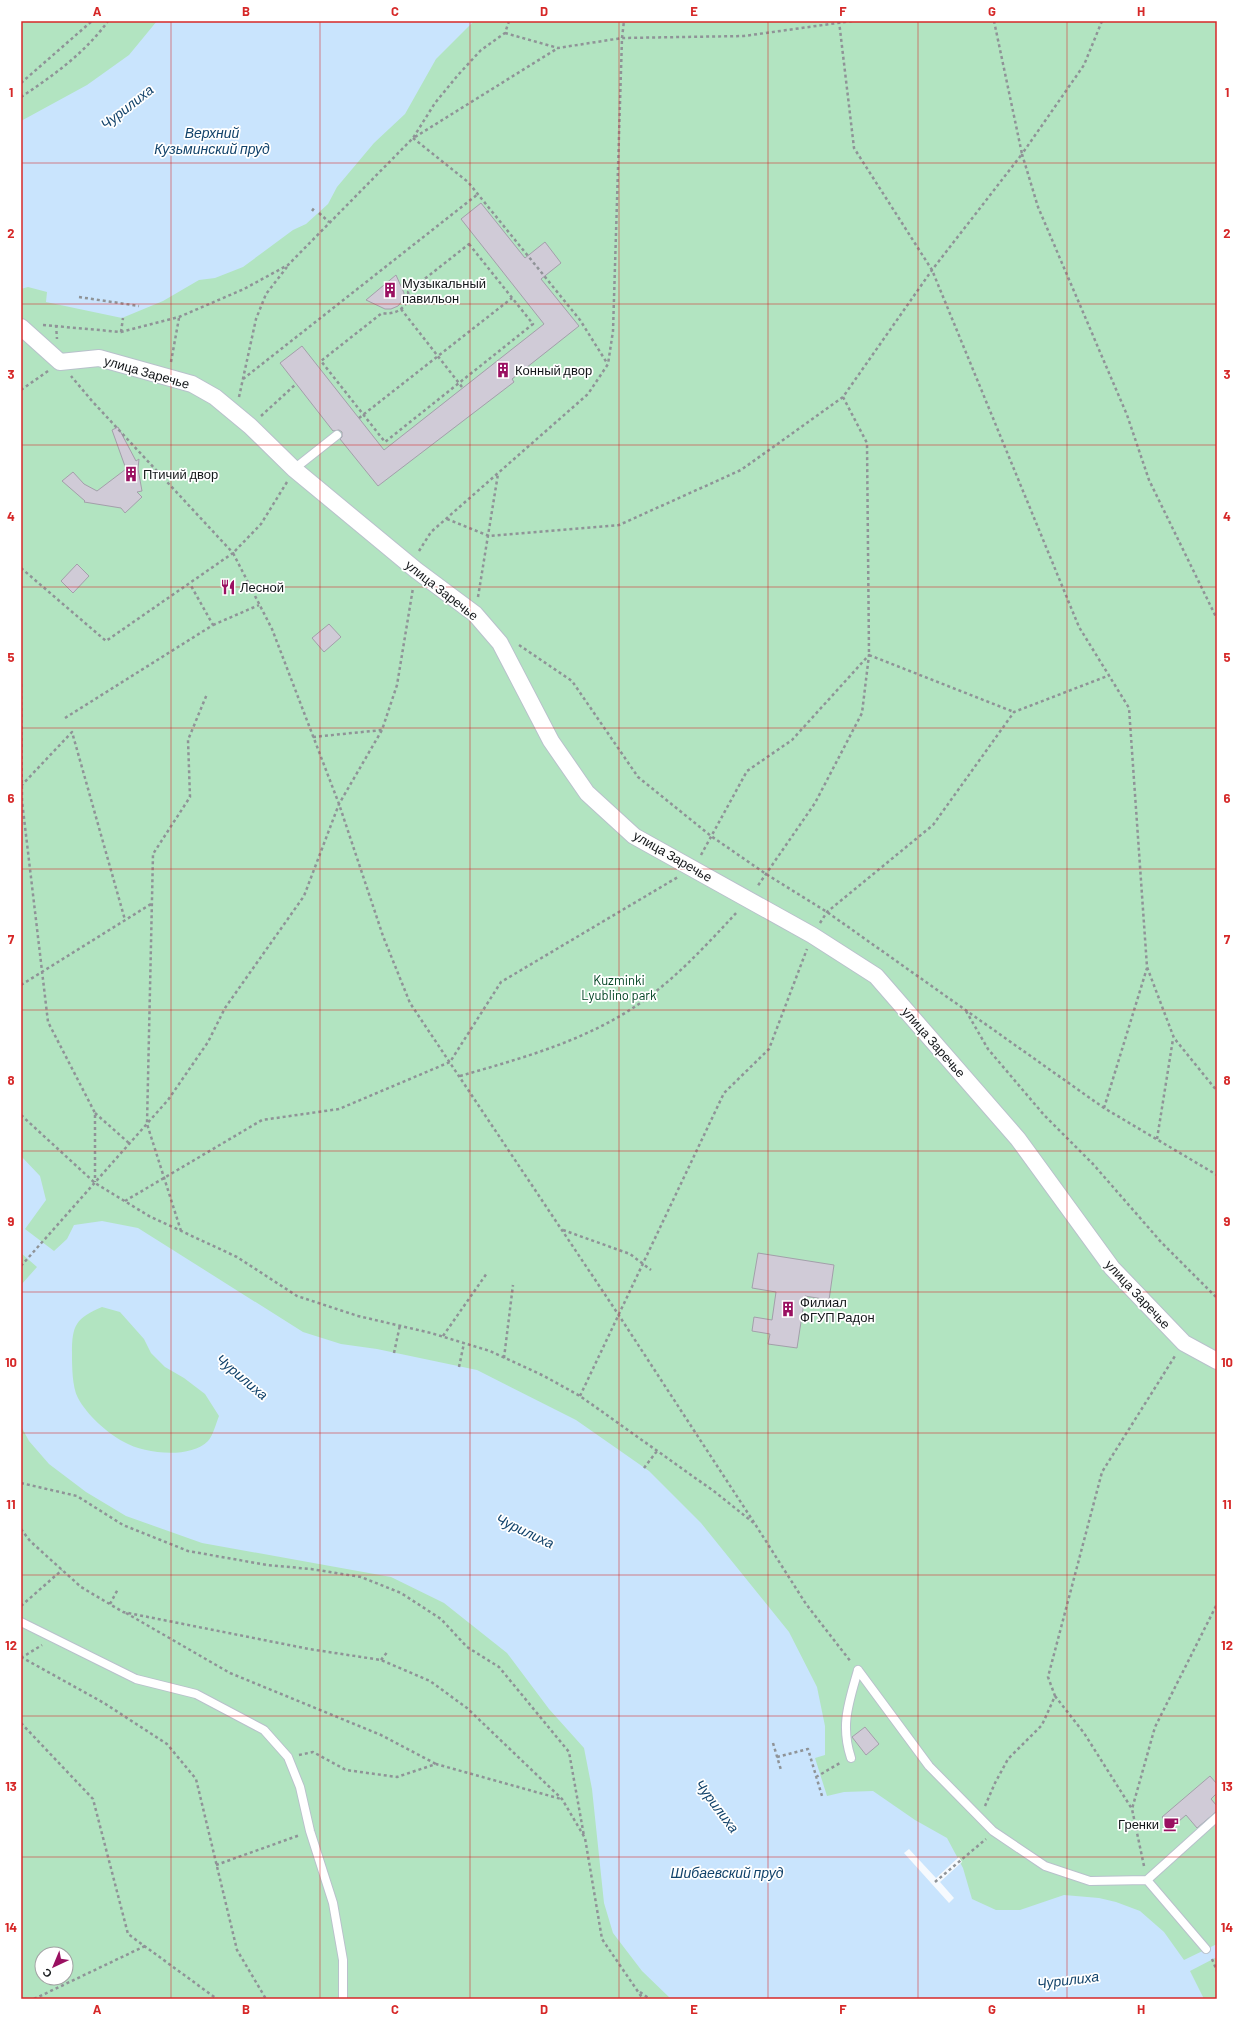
<svg xmlns="http://www.w3.org/2000/svg" width="1238" height="2020" font-family="Barlow,sans-serif">
<style>
.green{fill:#b2e4c1;fill-rule:evenodd}
.water{fill:#c9e4fd;fill-rule:evenodd}
.pier{fill:#f6fafe}
.building{fill:#d0cbd7;stroke:#a39faa}
.lines{fill:none;stroke-linecap:round;stroke-linejoin:round}
.lane-casing{stroke:#b8c1cb;stroke-width:10}
.street-casing{stroke:#b8c1cb;stroke-width:18}
.path{stroke:#8f9397;stroke-width:2.5;stroke-dasharray:3 3;stroke-linecap:butt}
.lane{stroke:#fff;stroke-width:8}
.street{stroke:#fff;stroke-width:16}
.grid{fill:none;stroke:#d62828;stroke-width:1;stroke-opacity:0.55}
.labels{text-anchor:middle;stroke-width:3.5;stroke-linejoin:round;paint-order:stroke}
.poi-label{font-size:13px;fill:#14171a;stroke:#fff;text-anchor:start}
.street-label{font-size:13px;fill:#14171a;stroke:#fff}
.park-label{font-size:13px;fill:#004322;stroke:#fff}
.water-label{font-size:14px;font-style:italic;fill:#12436b;stroke:#fff}
.neatline{fill:none;stroke:#d62828;stroke-width:1.5}
.grid-label{font-size:13px;text-anchor:middle;font-weight:bold;fill:#d62828}
</style>
<rect width="100%" height="100%" fill="#f6fafe"/>
<path class="green" d="M21,21h1196v1978h-1196zM42,1954h24v24h-24z"/>
<path class="water" d="M157,21h317l-38,38 -31,55 -31,29 -37,44 -9,17 -22,20 -13,6 -50,37 -28,11 -16,2 -36,21 -41,17 -76,-16 1,-10 -19,-5 -7,2v-168l66,-36 42,-30z
M21,1156l19,20 6,24 -21,29 29,22 13,-12 7,-14 28,-4 36,7 165,104 38,12 36,5 100,21 99,50 73,51 52,52 88,109 28,55 8,39v29l-10,3 12,38 17,-4 29,-1 42,29 32,18 16,30 9,31 24,11h24l44,-15 35,3 17,4 24,9 24,21 20,28 33,-16v13l-27,14 14,28h-533l-29,-28 -29,-38 -9,-30 -12,-114 -8,-41 -35,-39 -42,-56 -63,-50 -53,-26 -189,-34 -76,-27 -40,-24 -37,-28 -20,-23 -8,-15v-141l16,-18 -16,-14zM102,1307l18,5 24,27 7,14 14,14 19,11 21,16 14,22c-3,7 -6,20 -11,25 -18,18 -63,13 -84,1 -17,-9 -37,-27 -46,-44 -6,-11 -6,-33 -6,-45 0,-28 4,-35 30,-46z"/>
<path class="pier" d="M909,1849l27,29 23,-21 3,5 -22,20 14,16 -5,5 -45,-50z"/>
<path class="building" d="M481,203l44,55 20,-16 16,21 -20,16 38,47 -67,53 2,3 -136,104 -38,-47 2,-2v-5l-3,-2 -6,1 -53,-68 22,-17 82,104 160,-126 -83,-105z
M396,275l8,18 -1,7 -5,6 -7,3h-6l-19,-9z
M118,427l18,34 3,-2 -1,10 4,22 -5,1 5,5 -17,16 -4,-5 -37,-6 1,-1 -23,-20 11,-9 11,12 13,7 29,-22 -14,-39z
M77,564l12,12 -16,17 -12,-12z
M329,624l12,13 -17,15 -12,-14z
M758,1253l76,12 -5,35 -24,-4 -8,52 -29,-4 2,-10 -18,-3 2,-14 18,3 4,-28 -24,-4z
M865,1727l14,17 -13,11 -14,-18z
M1210,1776l7,8v9l-6,6 6,7v5l-20,17 -11,-13 -15,13 -9,-11z"/>
<g class="lines">
<g class="lane-casing">
<path id="lane" d="M294,469l43,-34
M21,1622l115,57 60,15 68,36 24,27 12,30 10,44 23,72 10,57v39
M858,1670l71,96 64,65 52,35 45,15 57,-1 70,-63
M851,1758c-11,-33 -2,-56 7,-88
M1147,1880l59,69"/>
</g>
<g class="street-casing">
<path id="street" d="M21,327l39,35 39,-4 93,26 23,13 35,29 44,43 122,101 59,44 25,29 51,98 36,52 47,43 178,99 64,41 142,163 94,129 72,75 33,18"/>
</g>
<path class="path" d="M839,21l15,127 78,122 147,357 50,81 18,259 27,71 43,53
M1102,21l-18,44 -62,89 16,53 89,208 22,65 68,139
M505,33l53,15 64,-10 122,-2 108,-15
M21,83l71,-62
M21,97c32,-21 65,-45 87,-76
M415,137l143,-89
M413,138l55,44 112,138 27,43
M312,211l3,-4
M319,213l10,9
M469,244l64,80 -148,118 -64,-81 61,-48c12,2 21,-3 27,-14l-1,-7z
M79,297l60,9
M401,309l61,78
M43,325l78,7 58,-15 65,-28 44,-24 125,-127 22,-35 23,-28 23,-25 24,-17 4,-12
M56,325l1,14
M121,332l2,-14
M171,362l8,-44
M243,379l235,-185
M21,390l27,-19
M239,397l17,-78 10,-25 21,-27
M843,397l24,46 2,212 145,57
M261,416l35,-32
M359,418l153,-120
M287,482l-26,42 -28,29 39,76 67,175 44,132 27,67 208,311 137,210
M447,519l42,17 130,-11 122,-55 102,-73 89,-127 90,-116 -28,-133
M419,551l12,-19 157,-138 20,-30 5,-33 9,-293 2,-17
M21,568l85,73 127,-88 -141,-152 -21,-25
M478,597l20,-123
M213,625l46,-20
M519,645l53,36 66,96 73,59 55,38 61,38 277,196 113,67
M21,684l1,117 26,221 47,91v69
M65,718l148,-93 -23,-41
M313,737l69,-7
M21,786l51,-54 53,188
M701,855l46,-84 45,-31 77,-85 -7,58 -47,90 -58,84
M820,923l7,-11 106,-87 81,-113 96,-37
M21,985l130,-81
M966,1011l22,38 56,66 49,49 68,78 56,56
M460,1076c66,-19 136,-38 191,-81 31,-23 60,-55 87,-84
M1104,1108l43,-140
M95,1113l35,31
M21,1115l74,68 54,33 88,41 60,39 61,20 73,17 59,18 54,25 36,20 135,96 40,32 51,80 45,58
M1157,1139l16,-100
M125,1201l137,-81 77,-11 111,-47 51,-80 177,-105
M563,1230l67,24 21,16
M181,1231l-34,-107 6,-270 37,-57 -2,-57 19,-46
M21,1266l147,-166 40,-58 17,-34 79,-112 35,-92 43,-74 15,-45 16,-97
M443,1336l44,-63
M394,1353l6,-28
M504,1358l9,-73
M459,1367l5,-24
M580,1396l144,-303 45,-44 38,-100
M644,1468l13,-17
M21,1483l56,13 46,29 65,26 79,14 44,4 50,8 40,16 40,26 26,28 32,20 70,85 15,84
M21,1529l9,12 51,46 42,25 186,37 72,11 49,21 37,27 95,91 23,39 17,101 41,60
M110,1604l8,-15
M21,1606l41,-36
M126,1613l104,60 151,62 55,29
M21,1657l83,46 63,41 29,35 41,171 29,49
M21,1658l21,-13
M381,1660l7,-9
M1055,1696l29,37 48,76
M21,1723l72,76 35,135 89,65
M773,1743l8,27
M299,1755l14,-3 33,18 51,7 39,-13 125,35
M777,1757l31,-8 14,47
M816,1777l24,-14
M985,1806l10,-23 13,-24 34,-34 13,-29 -7,-19 54,-205 73,-116
M216,1865l84,-30
M1144,1866l-12,-57 23,-82 62,-123
M935,1882l51,-43
M1212,1959l5,12
M640,1992l10,7
M34,1999l111,-53"/>
<use href="#lane" class="lane"/>
<use href="#street" class="street"/>
</g>
<path class="grid" d="M171,21v1978M320,21v1978M470,21v1978M619,21v1978M768,21v1978M918,21v1978M1067,21v1978M21,163h1196M21,304h1196M21,445h1196M21,587h1196M21,728h1196M21,869h1196M21,1010h1196M21,1151h1196M21,1292h1196M21,1433h1196M21,1575h1196M21,1716h1196M21,1857h1196"/>
<defs>
<g id="building-bare" transform="scale(1.2)"><path d="M-4-6H4V6H1V3H-1V6H-4ZM-2.5-4.3h1.7v1.8h-1.7ZM.8-4.3h1.7v1.8H.8ZM-2.5-1h1.7V.8h-1.7ZM.8-1h1.7V.8H.8Z" fill="#9a1061" stroke="#fff" stroke-width="2.5" paint-order="stroke"/></g>
<g id="restaurant-bare" transform="scale(1.2)"><path d="M-5-6h1v4h1v-4h1v4h1v-4h1v5L-1.5 .5V6h-2V.5L-5-1ZM5-6V6H3V1.5H1.5Q1.5-4 5-6Z" fill="#9a1061" stroke="#fff" stroke-width="2.5" paint-order="stroke"/></g>
<g id="cafe-bare" transform="scale(1.2)"><path d="M-5.5-4.5H6V0H3Q3 3.5 0 3.5H-2.5Q-5.5 3.5-5.5 0ZM3-3.2v2h1.7v-2ZM-6 4.5H4V6H-6Z" fill="#9a1061" stroke="#fff" stroke-width="2.5" paint-order="stroke"/></g>
</defs>
<g fill-rule="evenodd">
<use href="#building-bare" x="390" y="290"/>
<use href="#building-bare" x="503" y="370"/>
<use href="#building-bare" x="131" y="474"/>
<use href="#restaurant-bare" x="228" y="587"/>
<use href="#building-bare" x="788" y="1309"/>
<use href="#cafe-bare" x="1171" y="1824"/>
</g>
<g class="labels">
<g class="poi-label">
<text x="402" y="288">Музыкальный<tspan x="402" dy="15">павильон</tspan></text>
<text x="515" y="375">Конный двор</text>
<text x="143" y="479">Птичий двор</text>
<text x="240" y="592">Лесной</text>
<text x="800" y="1307">Филиал<tspan x="800" dy="15">ФГУП Радон</tspan></text>
<text x="1159" y="1829" text-anchor="end">Гренки</text>
</g>
<g class="street-label">
<text transform="translate(147 372) rotate(16)" y="5">улица Заречье</text>
<text transform="translate(442 590) rotate(38)" y="5">улица Заречье</text>
<text transform="translate(673 856) rotate(30)" y="5">улица Заречье</text>
<text transform="translate(934 1042) rotate(49)" y="5">улица Заречье</text>
<text transform="translate(1138 1294) rotate(47)" y="5">улица Заречье</text>
</g>
<g class="park-label">
<text x="619" y="985">Kuzminki<tspan x="619" dy="15">Lyublino park</tspan></text>
</g>
<g class="water-label">
<text transform="translate(127 107) rotate(-38)" y="5">Чурилиха</text>
<text x="212" y="138">Верхний<tspan x="212" dy="16">Кузьминский пруд</tspan></text>
<text transform="translate(242 1377) rotate(40)" y="5">Чурилиха</text>
<text transform="translate(525 1531) rotate(25)" y="5">Чурилиха</text>
<text transform="translate(717 1806) rotate(53)" y="5">Чурилиха</text>
<text x="727" y="1878">Шибаевский пруд</text>
<text transform="translate(1068 1980) rotate(-7)" y="5">Чурилиха</text>
</g>
</g>
<rect width="1238" height="2020" fill="none" stroke="#ffffff" stroke-width="44"/>
<g transform="translate(54 1966) rotate(224)"><circle r="19" fill="#ffffff" stroke="#a1a2a3"/>
<path d="M0-3L7 15L0 10L-7 15Z" fill="#9a1061"/>
<text y="-6" font-size="11" font-weight="bold" text-anchor="middle" fill="#14171a">С</text>
</g>
<rect x="22" y="22" width="1194" height="1976" class="neatline"/>
<g class="grid-label">
<text x="97" y="16">A</text>
<text x="246" y="16">B</text>
<text x="395" y="16">C</text>
<text x="544" y="16">D</text>
<text x="694" y="16">E</text>
<text x="843" y="16">F</text>
<text x="992" y="16">G</text>
<text x="1141" y="16">H</text>
<text x="11" y="97">1</text>
<text x="1227" y="97">1</text>
<text x="11" y="238">2</text>
<text x="1227" y="238">2</text>
<text x="11" y="379">3</text>
<text x="1227" y="379">3</text>
<text x="11" y="521">4</text>
<text x="1227" y="521">4</text>
<text x="11" y="662">5</text>
<text x="1227" y="662">5</text>
<text x="11" y="803">6</text>
<text x="1227" y="803">6</text>
<text x="11" y="944">7</text>
<text x="1227" y="944">7</text>
<text x="11" y="1085">8</text>
<text x="1227" y="1085">8</text>
<text x="11" y="1226">9</text>
<text x="1227" y="1226">9</text>
<text x="11" y="1367">10</text>
<text x="1227" y="1367">10</text>
<text x="11" y="1509">11</text>
<text x="1227" y="1509">11</text>
<text x="11" y="1650">12</text>
<text x="1227" y="1650">12</text>
<text x="11" y="1791">13</text>
<text x="1227" y="1791">13</text>
<text x="11" y="1932">14</text>
<text x="1227" y="1932">14</text>
<text x="97" y="2014">A</text>
<text x="246" y="2014">B</text>
<text x="395" y="2014">C</text>
<text x="544" y="2014">D</text>
<text x="694" y="2014">E</text>
<text x="843" y="2014">F</text>
<text x="992" y="2014">G</text>
<text x="1141" y="2014">H</text>
</g>
</svg>
